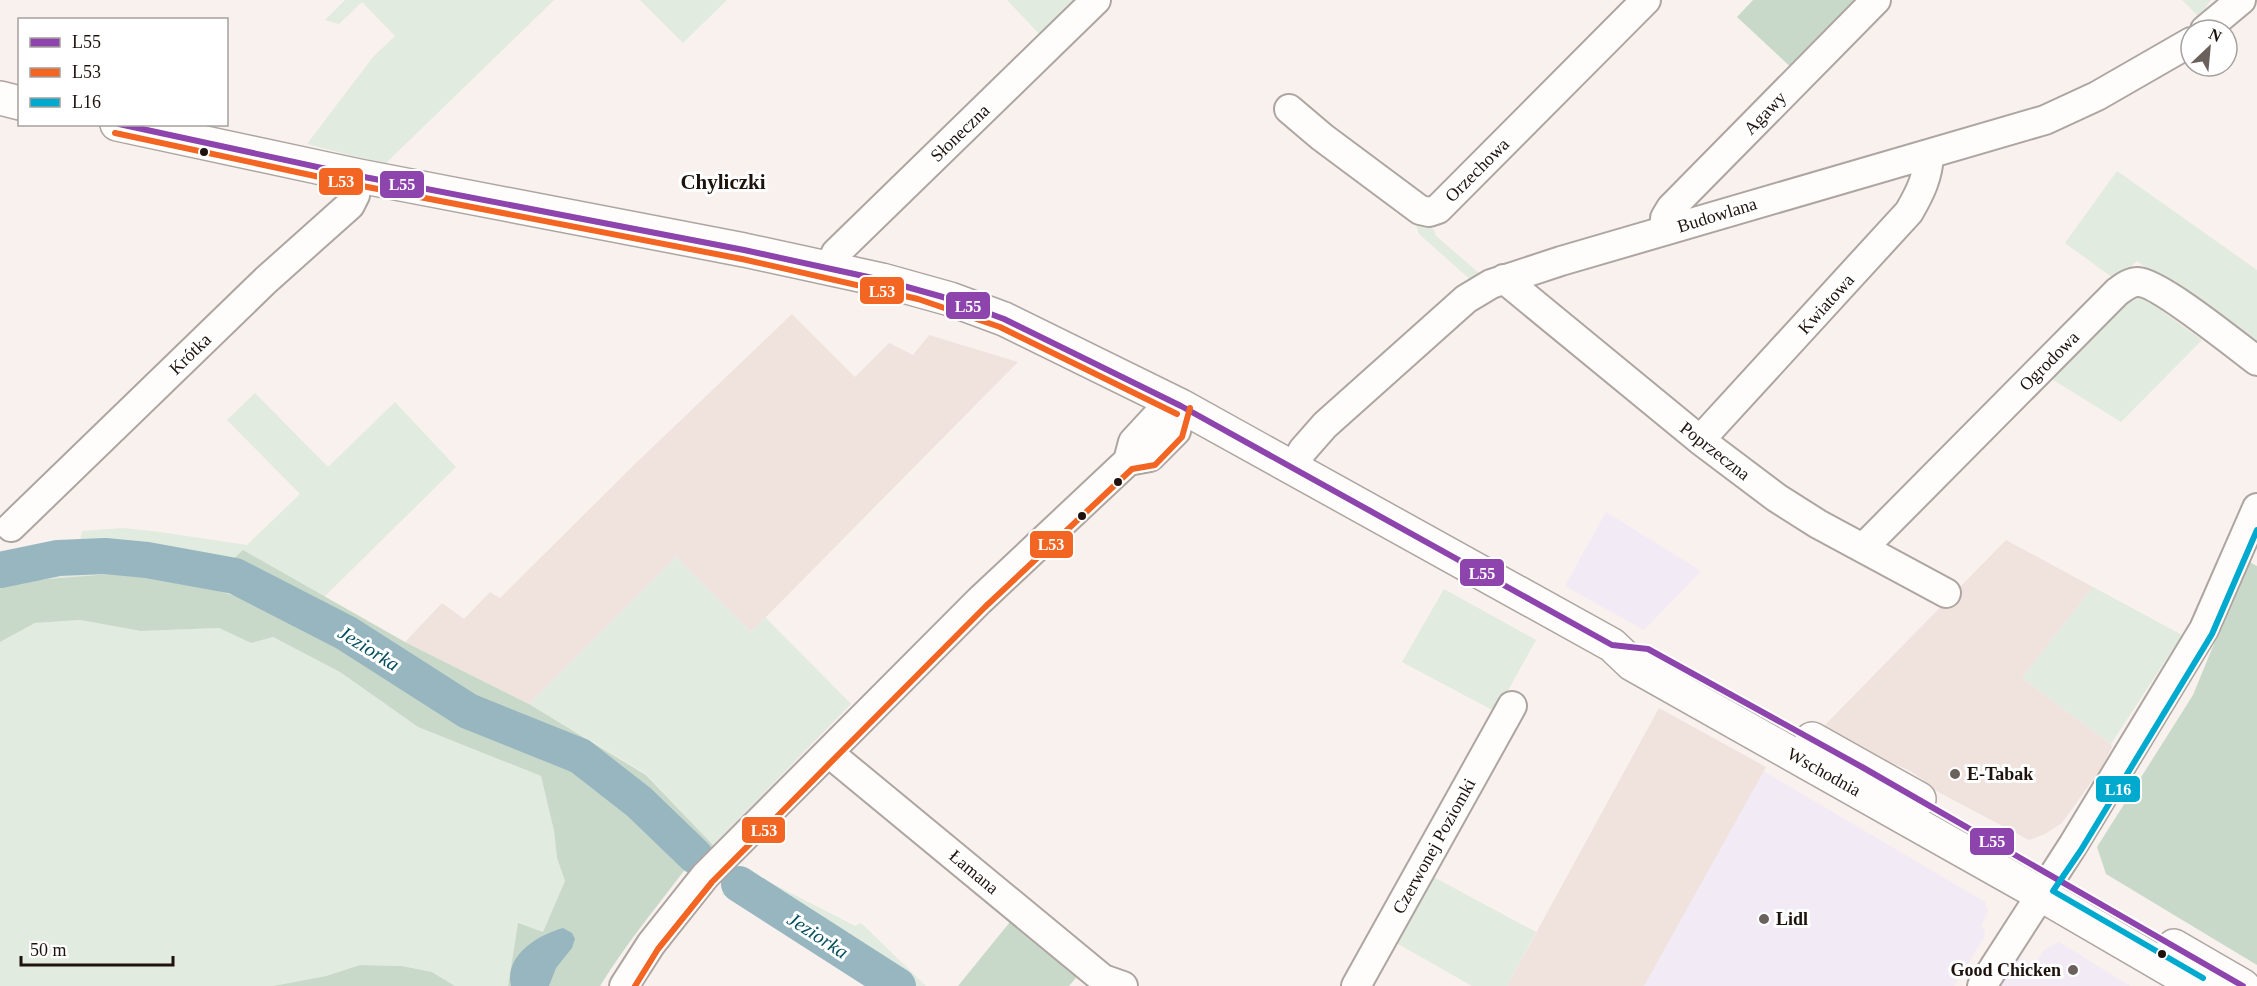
<svg xmlns="http://www.w3.org/2000/svg" width="2257" height="986" font-family="'Times New Roman',serif">
<style>
.commercial{fill:#f2eaf4}
.built{fill:#f0e3dd}
.green{fill:#e1ebdf}
.forest{fill:#c9d9c9}
.water{fill:#97b6c0}
.lines{fill:none;stroke-linecap:round;stroke-linejoin:round}
.river{stroke:#97b6c0;stroke-width:36}
.minor-casing{stroke:#aea5a0;stroke-width:32}
.major-casing{stroke:#aea5a0;stroke-width:36}
.minor{stroke:#fefdfc;stroke-width:28}
.major{stroke:#fefdfc;stroke-width:33}
.bus-1-casing{stroke:#fff;stroke-width:10}
.bus-2-casing{stroke:#fff;stroke-width:10}
.bus-3-casing{stroke:#fff;stroke-width:10}
.bus-1{stroke:#8e44ad;stroke-width:6}
.bus-2{stroke:#f26522;stroke-width:6}
.bus-3{stroke:#00a9ce;stroke-width:6}
.bus-dot{fill:#1e120d;stroke:#fff;stroke-width:2}
.poi-dot{fill:#6a605c;stroke:#fff;stroke-width:2}
.labels{text-anchor:middle;stroke-width:6;stroke-linejoin:round;paint-order:stroke}
.street-label{font-size:18px;fill:#1e120d;stroke:#fff}
.poi-label{font-size:18px;font-weight:bold;fill:#1e120d;stroke:#fff;text-anchor:start}
.water-label{font-size:20px;font-style:italic;fill:#044e5e;stroke:#fff}
.quarter-label{font-size:21px;font-weight:bold;fill:#1e120d;stroke:#fff}
.line-badge{stroke:#fff;stroke-width:2}
.badge-label{font-size:16px;text-anchor:middle;font-weight:bold;fill:#fff}
</style>
<rect width="100%" height="100%" fill="#f8f1ee"/>
<path class="commercial" d="M1606,512l95,59 -57,59 -79,-44z
M1763,771l222,131 3,10 -7,14 4,4v6l-31,50h-310z
M2059,942l71,44h-130l19,-29 14,9 12,-17z"/>
<path class="built" d="M792,314l63,63 34,-34 24,12 16,-20 89,27 -267,270 -75,-75 -147,147 -124,-62 37,-39 22,16 26,-27 10,6 136,-135z
M2006,540l87,47 -71,91 89,66 1,3 -10,20 -40,56 -17,11 -16,6 -106,-56v-4l-13,-9 -13,-6 -6,3 -68,-41z
M1659,708l107,59 -122,219h-137z"/>
<path class="green" d="M345,0h209l-169,164 -78,-20 66,-87 22,-21 -33,-34 -23,22 -14,-4z
M640,0h87l-44,43z
M1007,0h83l-43,42z
M2182,0h29c-5,5 -6,12 -12,17z
M2117,171l140,99v77l-120,-86 -21,19 -51,-37z
M1417,215l17,15 2,6 44,38 -8,7 -53,-47 -4,-12z
M2133,290l69,50 -81,82 -74,-46z
M255,393l73,74 67,-65 61,65 -132,130 -81,-46 -15,13 261,139 81,40 70,46 66,65 -12,14 -5,-4 2,-4 -37,-32 -99,-70 -98,-38 -178,-112 -133,-37 -136,11 -10,4v-22l13,-10 65,-2 4,-21 41,-3 37,4 87,13 53,-51 -73,-74z
M676,557l75,75 14,-15 86,87 -138,141 -67,-71 -117,-70z
M2093,587l89,48 -71,109 -89,-66z
M1444,589l92,51 -40,72 -94,-50z
M80,620l61,11 78,-3 32,15 22,-6 67,35 78,55 123,49 13,55 3,27 8,23 -22,52 -25,-9 -10,62h-53l-23,-14 -30,-6 -42,-1 -34,11 -53,10h-273v-344l35,-19z
M742,868l113,58 6,-3 65,63h-56l-88,-58 -50,-30 -10,-3z
M1428,874l108,58 -29,54h-35l-81,-46z"/>
<path class="forest" d="M1753,0h114l-71,72 -59,-55z
M243,550l162,92 124,62 117,71 67,70 -7,9 -66,-65 -70,-46 -81,-40 -261,-139z
M2248,561l9,5v399l-151,-91 -9,-27 96,-152z
M146,571l133,37 178,112 98,38 99,70 38,32c-31,42 -65,82 -92,126h-92l10,-63 25,9 22,-51 -8,-23 -3,-27 -13,-55 -123,-49 -78,-55 -67,-35 -22,6 -32,-15 -78,3 -61,-11 -45,3 -35,19v-56l10,-4z
M1014,917l67,55 -12,14h-111z
M360,965l42,1 30,6 23,14h-182l53,-10z"/>
<path class="water" d="M563,928l9,5 3,6 -3,9 -16,20 -7,18h-38c-7,-31 27,-51 52,-58z"/>
<g class="lines">
<path class="river" d="M0,570l58,-12 47,-2 42,4 88,16 111,57 122,78 112,45 59,46 56,54
M739,884l159,102"/>
<g class="minor-casing">
<path id="minor" d="M2205,30l36,-30
M1289,109l33,28 98,73 9,2 9,-3 208,-209
M1665,230v-12l6,-10 205,-208
M828,269l8,-16 260,-253
M1504,279l196,161 77,58 41,26 128,69
M1700,440l209,-228c11,-19 19,-35 20,-57
M1128,461l5,-19 24,-26 24,-10
M1293,467l10,-17 22,-25 141,-126 25,-15 70,-23 484,-141 52,-24 94,-54
M11,527l255,-247 84,-75 5,-10 4,-19
M1863,548l254,-256c7,-5 13,-10 21,-10 20,0 99,64 119,79
M829,753l274,226 20,7
M624,986l27,-42 54,-68 274,-275 149,-140 22,-4 26,-26 5,-25
M1356,986l156,-280
M1982,986l91,-141 131,-216 53,-121"/>
</g>
<g class="major-casing">
<path id="major" d="M0,98l20,5
M117,124l242,52 385,74 138,30 68,19 54,20 177,87 431,239 20,19 408,230 158,92
M1812,739l107,60
M2174,946l69,40"/>
</g>
<use href="#minor" class="minor"/>
<use href="#major" class="major"/>
<g class="bus-1-casing">
<path id="bus-1" d="M119,124l240,52 385,74 138,30 68,19 54,20 177,87 431,239 36,4 214,118 381,219"/>
</g>
<g class="bus-2-casing">
<path id="bus-2" d="M115,133l242,52 385,74 176,40 82,28 177,87
M635,986l23,-37 54,-67 273,-275 147,-138 23,-4 27,-28 8,-29"/>
</g>
<g class="bus-3-casing">
<path id="bus-3" d="M2203,978l-150,-87 28,-41 131,-216 45,-104"/>
</g>
<use href="#bus-1" class="bus-1"/>
<use href="#bus-2" class="bus-2"/>
<use href="#bus-3" class="bus-3"/>
</g>
<g class="bus-dot">
<circle cx="204" cy="152" r="5"/>
<circle cx="1118" cy="482" r="5"/>
<circle cx="1082" cy="516" r="5"/>
<circle cx="2162" cy="954" r="5"/>
</g>
<g class="poi-dot">
<circle cx="1955" cy="774" r="6"/>
<circle cx="1764" cy="919" r="6"/>
<circle cx="2073" cy="970" r="6"/>
</g>
<g class="labels">
<g class="street-label">
<text transform="translate(1765 113) rotate(-46)" y="6">Agawy</text>
<text transform="translate(960 133) rotate(-44)" y="6">Słoneczna</text>
<text transform="translate(1477 170) rotate(-45)" y="6">Orzechowa</text>
<text transform="translate(1717 215) rotate(-17)" y="6">Budowlana</text>
<text transform="translate(1826 304) rotate(-48)" y="6">Kwiatowa</text>
<text transform="translate(190 354) rotate(-44)" y="6">Krótka</text>
<text transform="translate(2049 361) rotate(-45)" y="6">Ogrodowa</text>
<text transform="translate(1715 451) rotate(38)" y="6">Poprzeczna</text>
<text transform="translate(1824 772) rotate(29)" y="6">Wschodnia</text>
<text transform="translate(1434 846) rotate(-61)" y="6">Czerwonej Poziomki</text>
<text transform="translate(974 872) rotate(40)" y="6">Łamana</text>
</g>
<g class="poi-label">
<text x="1967" y="780">E-Tabak</text>
<text x="1776" y="925">Lidl</text>
<text x="2061" y="976" text-anchor="end">Good Chicken</text>
</g>
<g class="water-label">
<text transform="translate(369 648) rotate(32)" y="7">Jeziorka</text>
<text transform="translate(818 935) rotate(33)" y="7">Jeziorka</text>
</g>
<g class="quarter-label">
<text x="723" y="189">Chyliczki</text>
</g>
</g>
<g class="line-badge">
<rect x="318" y="167" width="46" height="29" rx="6" fill="#f26522"/>
<rect x="379" y="170" width="46" height="29" rx="6" fill="#8e44ad"/>
<rect x="859" y="276" width="46" height="29" rx="6" fill="#f26522"/>
<rect x="945" y="291" width="46" height="29" rx="6" fill="#8e44ad"/>
<rect x="1029" y="530" width="45" height="29" rx="6" fill="#f26522"/>
<rect x="1459" y="558" width="46" height="29" rx="6" fill="#8e44ad"/>
<rect x="2095" y="775" width="46" height="28" rx="6" fill="#00a9ce"/>
<rect x="741" y="816" width="45" height="28" rx="6" fill="#f26522"/>
<rect x="1969" y="827" width="46" height="29" rx="6" fill="#8e44ad"/>
</g>
<g class="badge-label">
<text x="341" y="187">L53</text>
<text x="402" y="190">L55</text>
<text x="882" y="297">L53</text>
<text x="968" y="312">L55</text>
<text x="1051" y="550">L53</text>
<text x="1482" y="579">L55</text>
<text x="2118" y="795">L16</text>
<text x="764" y="836">L53</text>
<text x="1992" y="847">L55</text>
</g>
<rect x="18" y="18" width="210" height="108" fill="#ffffff" stroke="#a5a09e" stroke-width="1.5"/>
<rect x="30" y="38" width="30" height="9" fill="#8e44ad" stroke="#a5a09e" stroke-width="1.5"/>
<text x="72" y="48" font-size="18" fill="#1e120d">L55</text>
<rect x="30" y="68" width="30" height="9" fill="#f26522" stroke="#a5a09e" stroke-width="1.5"/>
<text x="72" y="78" font-size="18" fill="#1e120d">L53</text>
<rect x="30" y="98" width="30" height="9" fill="#00a9ce" stroke="#a5a09e" stroke-width="1.5"/>
<text x="72" y="108" font-size="18" fill="#1e120d">L16</text>
<g transform="translate(2209 48) rotate(26)"><circle r="28" fill="#ffffff" stroke="#a5a09e" stroke-width="1.5"/>
<path d="M0-4.5L10 22L0 15L-10 22Z" fill="#6a605c"/>
<text y="-9" font-size="16" font-weight="bold" text-anchor="middle" fill="#1e120d">N</text>
</g>
<path d="M21 956v9h152v-9" fill="none" stroke="#1e120d" stroke-width="3"/>
<text x="30" y="956" font-size="18" fill="#1e120d" stroke="#ffffff" stroke-width="4.5" paint-order="stroke">50 m</text>
</svg>
